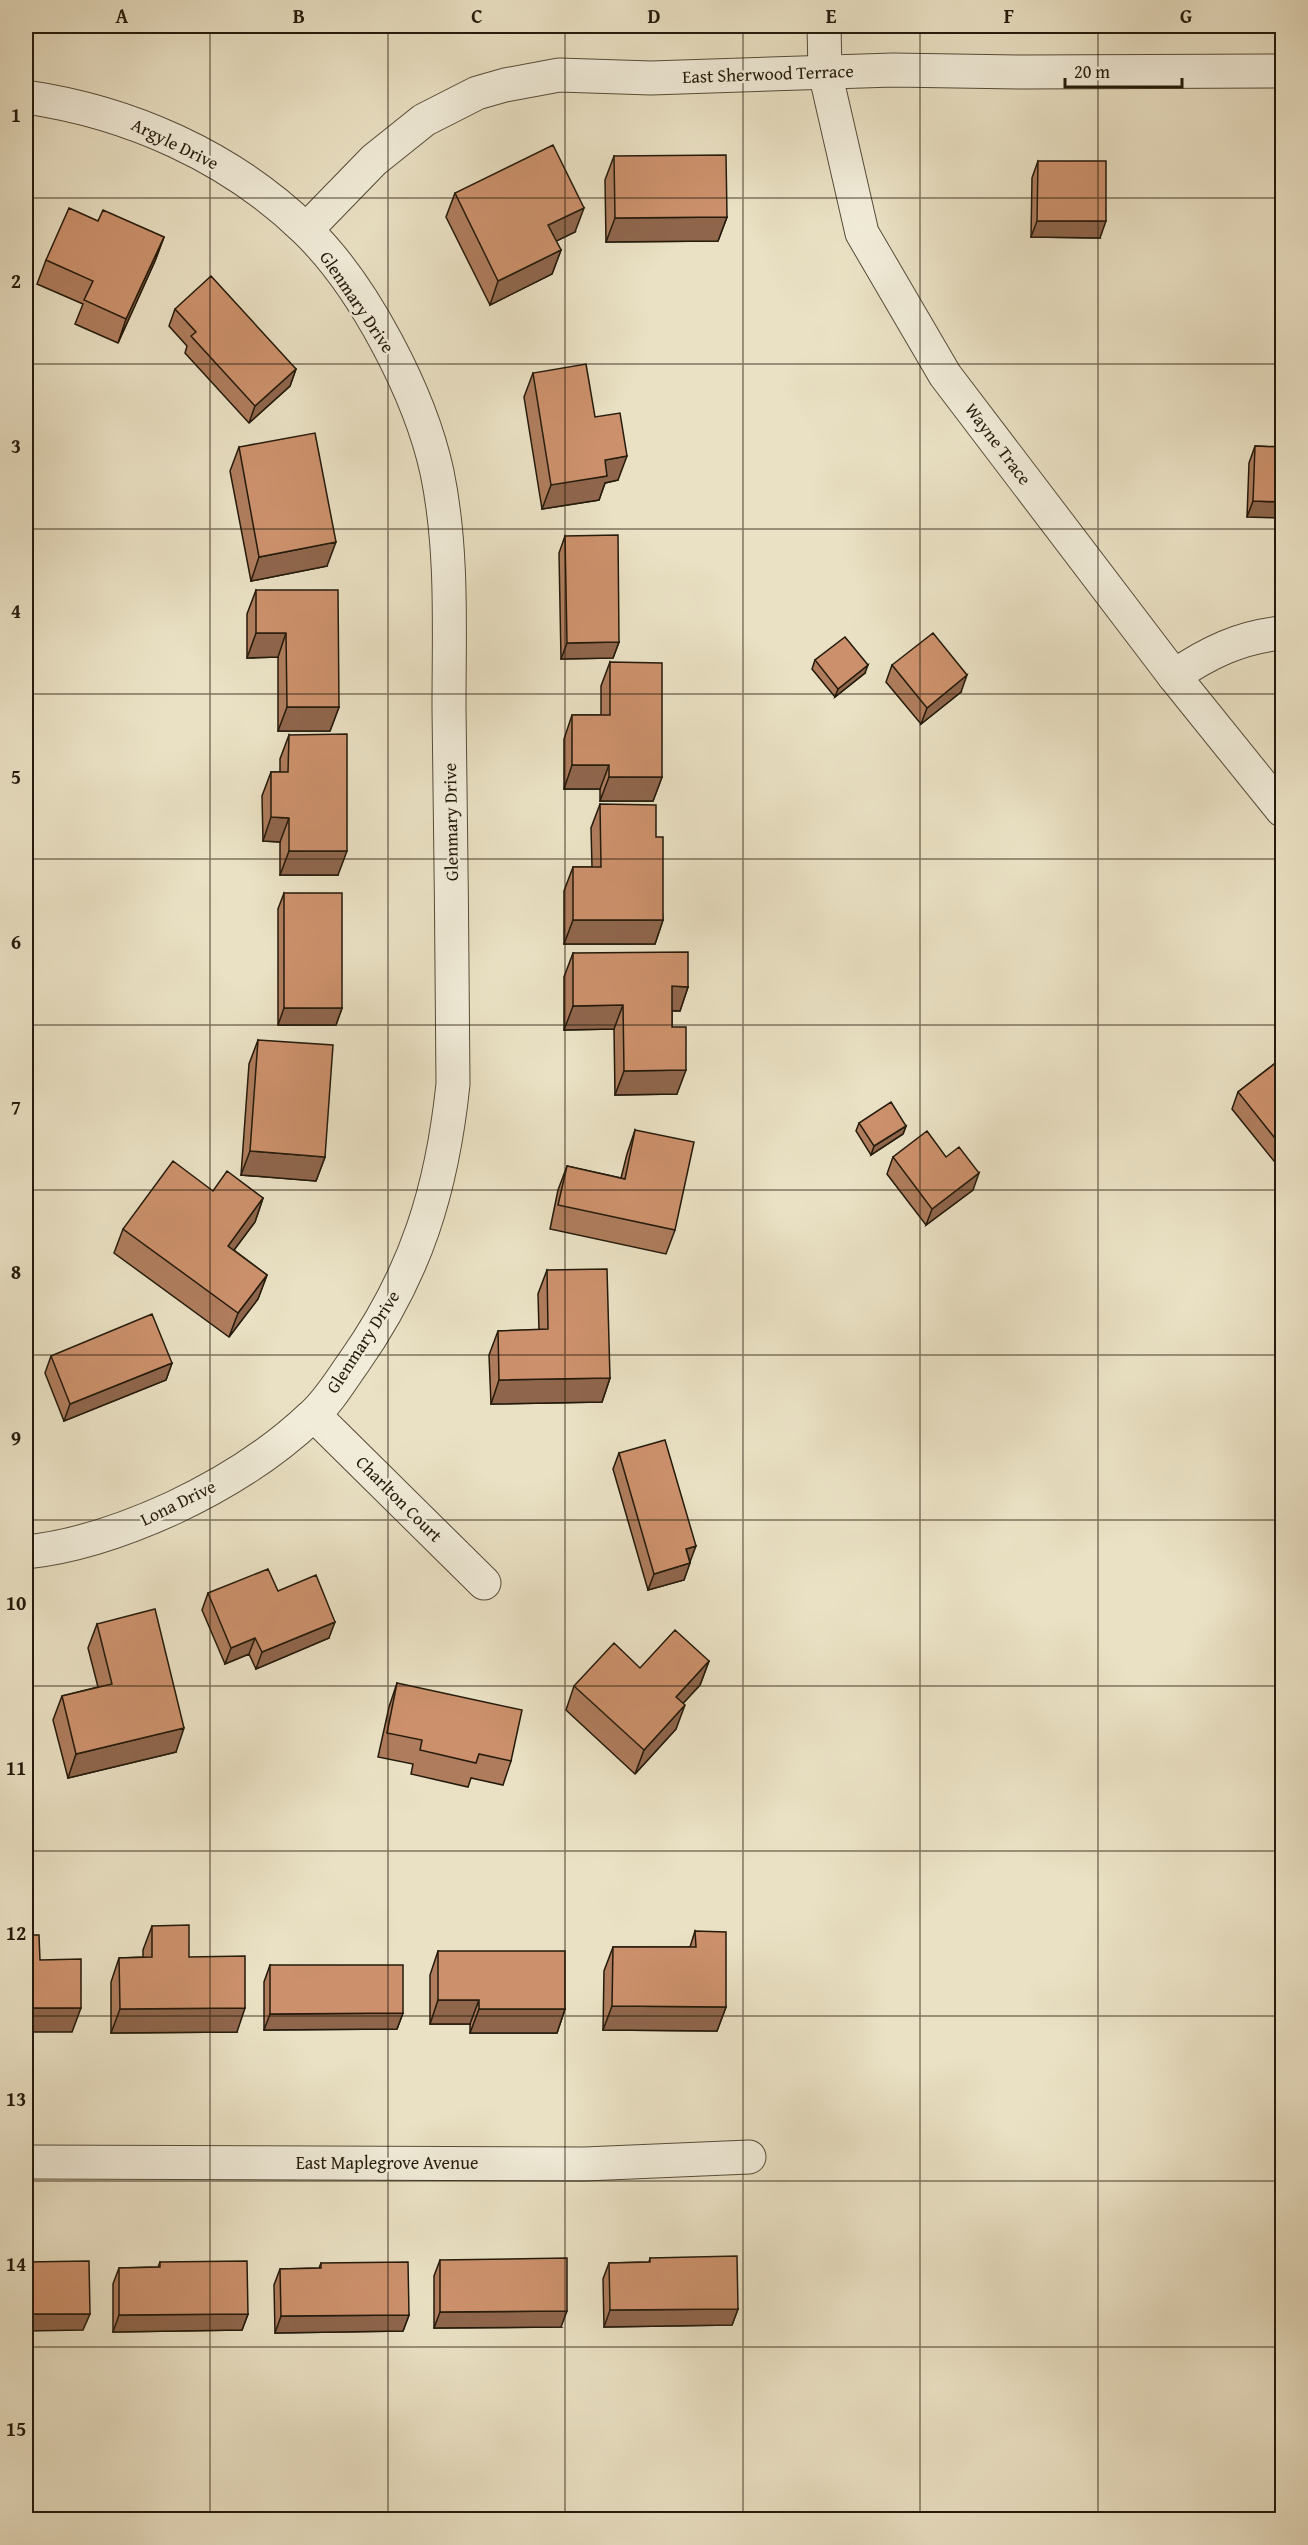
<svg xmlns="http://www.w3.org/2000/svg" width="1308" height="2545" font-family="'Gentium Book Plus',serif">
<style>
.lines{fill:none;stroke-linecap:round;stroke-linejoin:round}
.minor-casing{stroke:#564c39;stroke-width:35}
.tertiary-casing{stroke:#564c39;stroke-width:35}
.minor{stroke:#f1ecd9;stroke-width:33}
.tertiary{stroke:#f1ecd9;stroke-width:33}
.wall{fill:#af7d5d;stroke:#241a0b;stroke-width:1.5}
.shaded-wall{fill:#8f664c;stroke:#241a0b;stroke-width:1.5}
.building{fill:#cc916c;stroke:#241a0b;stroke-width:1.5}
.grid{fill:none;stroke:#241a0b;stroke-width:1.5;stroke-opacity:0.55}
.labels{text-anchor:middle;stroke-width:5;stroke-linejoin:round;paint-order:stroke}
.street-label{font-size:18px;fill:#241a0b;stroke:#f1ecd9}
.neatline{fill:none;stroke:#241a0b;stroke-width:2}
.grid-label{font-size:20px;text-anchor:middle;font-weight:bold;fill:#241a0b}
</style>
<rect width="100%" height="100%" fill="#eae1c4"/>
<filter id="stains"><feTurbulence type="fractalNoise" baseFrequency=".00333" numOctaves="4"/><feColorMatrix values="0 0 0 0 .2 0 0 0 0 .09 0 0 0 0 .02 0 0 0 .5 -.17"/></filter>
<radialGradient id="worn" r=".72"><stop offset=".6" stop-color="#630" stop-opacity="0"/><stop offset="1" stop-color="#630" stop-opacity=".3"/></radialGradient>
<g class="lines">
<g class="minor-casing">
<path id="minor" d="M26,97c103,15 204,59 280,133 58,56 114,164 131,242 16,77 12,158 12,236 2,125 3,251 4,376 -11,106 -37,190 -99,278 -13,18 -25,39 -42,54 -40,38 -90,69 -139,92 -46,21 -97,39 -147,44
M306,230l68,-70 50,-40 53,-27 28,-8 54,-10 92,3 242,-8 130,2 259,-1
M1174,676c34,-23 66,-39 108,-43
M314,1415l170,168
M26,2162l559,2 164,-7"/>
</g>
<g class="tertiary-casing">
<path id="tertiary" d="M824,26l1,46 37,161 83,142 229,301 108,134"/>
</g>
<use href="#minor" class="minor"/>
<use href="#tertiary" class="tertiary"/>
</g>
<path class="wall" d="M614,156l113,61 -9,24 -112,1 -1,-62z
M1038,161l62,77 -69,-1 1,-59z
M455,193l120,39 -19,9 5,9 -9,24 -62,31 -44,-88z
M98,221l66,16 -9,24 -37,82 -43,-19 8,-20 -46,-20 9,-24z
M175,309l121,60 -6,17 -41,37 -64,-70 2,-7 -18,-20z
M533,373l62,44 23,63 -13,3 -6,17 -57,9 -18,-112z
M1255,446l27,1 -35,70 2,-54z
M239,447l88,119 -76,15 -21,-110z
M565,536l54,106 -6,16 -52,1 -2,-106z
M256,590l83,117 -9,24h-52v-74l-31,1v-44z
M815,660l50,13 -30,24 -23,-28z
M610,662l52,115 -9,24h-53v-12h-36v-50l8,-24h29v-29z
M892,665l69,27 -40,32 -35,-42z
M289,735l49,140h-58v-33l-17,-1 -1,-45 9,-24h9v-13z
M600,804l56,33 7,83 -8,24h-91v-53l9,-24h19l-1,-39z
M284,893l58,115 -6,17h-58v-116z
M573,953l115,34 -8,24h-8v16l5,67 -62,1 -1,-66 -50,1v-53z
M258,1040l67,117 -9,24 -75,-6 8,-111z
M1282,1058v113l-50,-62 6,-17z
M859,1123l47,3 -3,8 -32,21 -15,-24z
M635,1130l40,100 -9,24 -116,-25 8,-39 9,-24 54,12 6,-24z
M893,1157l80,33 -47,35 -39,-51z
M213,1191l50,7 -8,24 -21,28 33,25 -9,24 -29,38 -115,-84 9,-24z
M547,1270l63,108 -8,24 -111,2 -2,-49 9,-24 41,-1 -1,-36z
M51,1356l121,7 -6,17 -102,41 -19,-48z
M619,1453l71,109 -6,18 -36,10 -35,-121z
M278,1591l51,47 -73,31 -7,-15 -24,10 -23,-54 6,-17z
M97,1624l79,128 -108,26 -15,-58 9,-24 36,-9 -10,-39z
M709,1661l-9,24 -17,18 -7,26 -41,45 -69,-64 8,-24 66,-18z
M397,1683l114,78 -8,24 -32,-7 -3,9 -57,-13 2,-10 -35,-7 11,-50z
M152,1926l37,31 48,75 -126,1v-51l8,-24 24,-1v-7z
M695,1931l31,76 -9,24 -114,-1 1,-59 9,-24h77z
M438,1951l127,58 -8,24h-87v-9h-40v-49z
M270,1965l133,48 -6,16 -133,1v-48z
M650,2258l88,51 -6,16 -128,2 -1,-48 6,-16 40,-1z
M440,2260l121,67 -127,1v-52z
M160,2262l88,52 -6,16 -129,2v-48l6,-16 39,-1z
M321,2263l88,52 -6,16 -128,2 -1,-48 6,-16 39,-1z"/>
<path class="shaded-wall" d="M584,208l-9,24 -35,17 8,-24z
M727,217l-9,24 -112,1 9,-24z
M1037,221h69l-6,17 -69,-1z
M164,237l-9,24 -37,82 8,-24z
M561,250l-9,24 -62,31 8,-24z
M296,369l-6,17 -41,37 6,-17z
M627,456l-9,24 -13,3 -6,17 -57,9 9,-24 54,-25z
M1253,501l29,1v16l-35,-1z
M336,542l-9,24 -76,15 8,-24z
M256,633h30l-8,24 -31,1z
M619,642l-6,16 -52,1 6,-16z
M868,665l-3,8 -30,24 3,-8z
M967,675l-6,17 -40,32 6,-16z
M287,707h52l-9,24h-52z
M572,765h37l-9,24h-36z
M609,777h53l-9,24h-53z
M271,817l18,1 -9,24 -17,-1z
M289,851h58l-9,24h-58z
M573,920h90l-8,24h-91z
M672,986l16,1 -8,24 -17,-1z
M623,1005l-9,24 -50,1 9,-24z
M284,1008h58l-6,17h-58z
M686,1070l-9,24 -62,1 9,-24z
M906,1126l-3,8 -32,21 3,-9z
M250,1151l75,6 -9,24 -75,-6z
M979,1173l-6,17 -47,35 6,-16z
M263,1198l-8,24 -36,48 9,-24z
M267,1275l-9,24 -29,38 9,-24z
M172,1363l-6,17 -102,41 6,-17z
M610,1378l-8,24 -111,2 8,-24z
M696,1546l-6,16 -4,-13z
M690,1563l-6,17 -36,10 6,-16z
M335,1622l-6,16 -73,31 6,-17z
M255,1638l-6,16 -24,10 6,-16z
M709,1661l-9,24 -33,36 9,-24z
M685,1705l-9,24 -41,45 9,-24z
M184,1728l-8,24 -108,26 8,-24z
M438,2000h41l-9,24h-40z
M612,2006l114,1 -9,24 -114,-1z
M26,2008h55l-9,24h-46z
M245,2008l-8,24 -126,1 9,-24z
M479,2009h86l-8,24h-87z
M403,2013l-6,16 -133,1 6,-16z
M738,2309l-6,16 -128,2 6,-17z
M567,2311l-6,16 -127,1 6,-16z
M26,2314h64l-7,16 -57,1z
M248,2314l-6,16 -129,2 6,-17z
M409,2315l-6,16 -128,2 6,-17z"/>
<path class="building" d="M553,145l31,63 -36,17 13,25 -63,31 -43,-88z
M726,155l1,62 -112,1 -1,-62z
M1038,161h68v60h-69z
M69,208l29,13 5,-11 61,27 -38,82 -42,-19 9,-19 -47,-21z
M211,276l85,93 -41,37 -64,-70 5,-4 -21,-23z
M586,364l9,53 25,-4 7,43 -22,4 2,16 -56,9 -18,-112z
M315,433l21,109 -77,15 -20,-110z
M1255,446l27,1v55l-29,-1z
M618,535l1,107 -52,1 -2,-107z
M256,590h82l1,117h-52l-1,-74h-30z
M933,633l34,42 -40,33 -35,-43z
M845,637l23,28 -30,24 -23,-29z
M610,662l52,1v114h-53v-12h-37v-50h38z
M347,734v117h-58v-33l-18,-1v-45h17l1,-37z
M600,804l56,1v32h7v83h-90v-53h28z
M284,893h58v115h-58z
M688,952v35l-16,-1v41h14v43l-62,1 -1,-66 -50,1v-53z
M258,1040l75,5 -8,112 -75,-6z
M1282,1058v89l-44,-55z
M891,1102l15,24 -32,20 -15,-23z
M635,1130l59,12 -19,88 -117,-25 9,-39 58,13z
M927,1131l19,26 13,-10 20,26 -47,36 -39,-52z
M173,1161l40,30 14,-20 36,27 -35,48 39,29 -29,38 -115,-84z
M607,1269l3,109 -111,2 -1,-49 50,-2 -1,-59z
M152,1314l20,49 -102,41 -19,-48z
M665,1440l31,106 -10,3 4,14 -36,11 -35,-121z
M268,1569l10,22 38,-16 19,47 -73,30 -7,-14 -24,10 -23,-55z
M155,1609l29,119 -108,26 -14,-58 50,-12 -15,-60z
M675,1630l34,31 -33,36 9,8 -41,45 -70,-64 40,-43 26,25z
M397,1683l125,27 -11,51 -32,-7 -3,9 -56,-13 2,-10 -35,-7z
M189,1925v32l56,-1v52l-125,1 -1,-51 33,-1v-31z
M695,1931l31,1v75l-114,-1 1,-59h83z
M26,1935h13l1,25 41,-1v49h-55z
M438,1951h127v58h-86v-9h-41z
M270,1965h133v48l-133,1z
M737,2256l1,53 -128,1 -1,-47 41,-1v-4z
M567,2258v53l-127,1v-52z
M89,2261l1,53h-64v-52z
M247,2261l1,53 -129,1v-47l41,-1v-5z
M408,2262l1,53 -128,1 -1,-47 41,-1v-5z"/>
<path class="grid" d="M210,26v2494M388,26v2494M565,26v2494M743,26v2494M920,26v2494M1098,26v2494M26,198h1256M26,364h1256M26,529h1256M26,694h1256M26,859h1256M26,1025h1256M26,1190h1256M26,1355h1256M26,1520h1256M26,1686h1256M26,1851h1256M26,2016h1256M26,2181h1256M26,2347h1256"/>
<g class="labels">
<g class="street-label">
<text transform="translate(768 74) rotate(-2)" y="6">East Sherwood Terrace</text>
<text transform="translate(175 144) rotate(26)" y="6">Argyle Drive</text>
<text transform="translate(357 302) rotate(56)" y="6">Glenmary Drive</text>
<text transform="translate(998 444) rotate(53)" y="6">Wayne Trace</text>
<text transform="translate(451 822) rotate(-91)" y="6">Glenmary Drive</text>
<text transform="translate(363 1342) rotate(-57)" y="6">Glenmary Drive</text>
<text transform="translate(399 1499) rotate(45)" y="6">Charlton Court</text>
<text transform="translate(178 1503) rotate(-26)" y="6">Lona Drive</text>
<text x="387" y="2169">East Maplegrove Avenue</text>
</g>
</g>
<rect width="1308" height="2545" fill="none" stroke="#eae1c4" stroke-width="66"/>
<path d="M1065 78v9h117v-9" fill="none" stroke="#241a0b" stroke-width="3"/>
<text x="1074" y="78" font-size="18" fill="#241a0b" stroke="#f1ecd9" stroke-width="4.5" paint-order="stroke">20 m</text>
<rect x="33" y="33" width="1242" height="2479" class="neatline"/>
<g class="grid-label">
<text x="122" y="23">A</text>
<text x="299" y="23">B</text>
<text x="477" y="23">C</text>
<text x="654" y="23">D</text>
<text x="831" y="23">E</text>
<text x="1009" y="23">F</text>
<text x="1186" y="23">G</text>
<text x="16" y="122">1</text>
<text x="16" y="288">2</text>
<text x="16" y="453">3</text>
<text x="16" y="618">4</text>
<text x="16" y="784">5</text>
<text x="16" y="949">6</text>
<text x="16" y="1114">7</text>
<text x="16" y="1279">8</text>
<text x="16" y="1445">9</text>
<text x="16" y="1610">10</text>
<text x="16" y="1775">11</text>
<text x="16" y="1940">12</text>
<text x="16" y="2106">13</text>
<text x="16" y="2271">14</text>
<text x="16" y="2436">15</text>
</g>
<rect width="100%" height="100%" filter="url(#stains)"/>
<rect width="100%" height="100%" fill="url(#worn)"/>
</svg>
